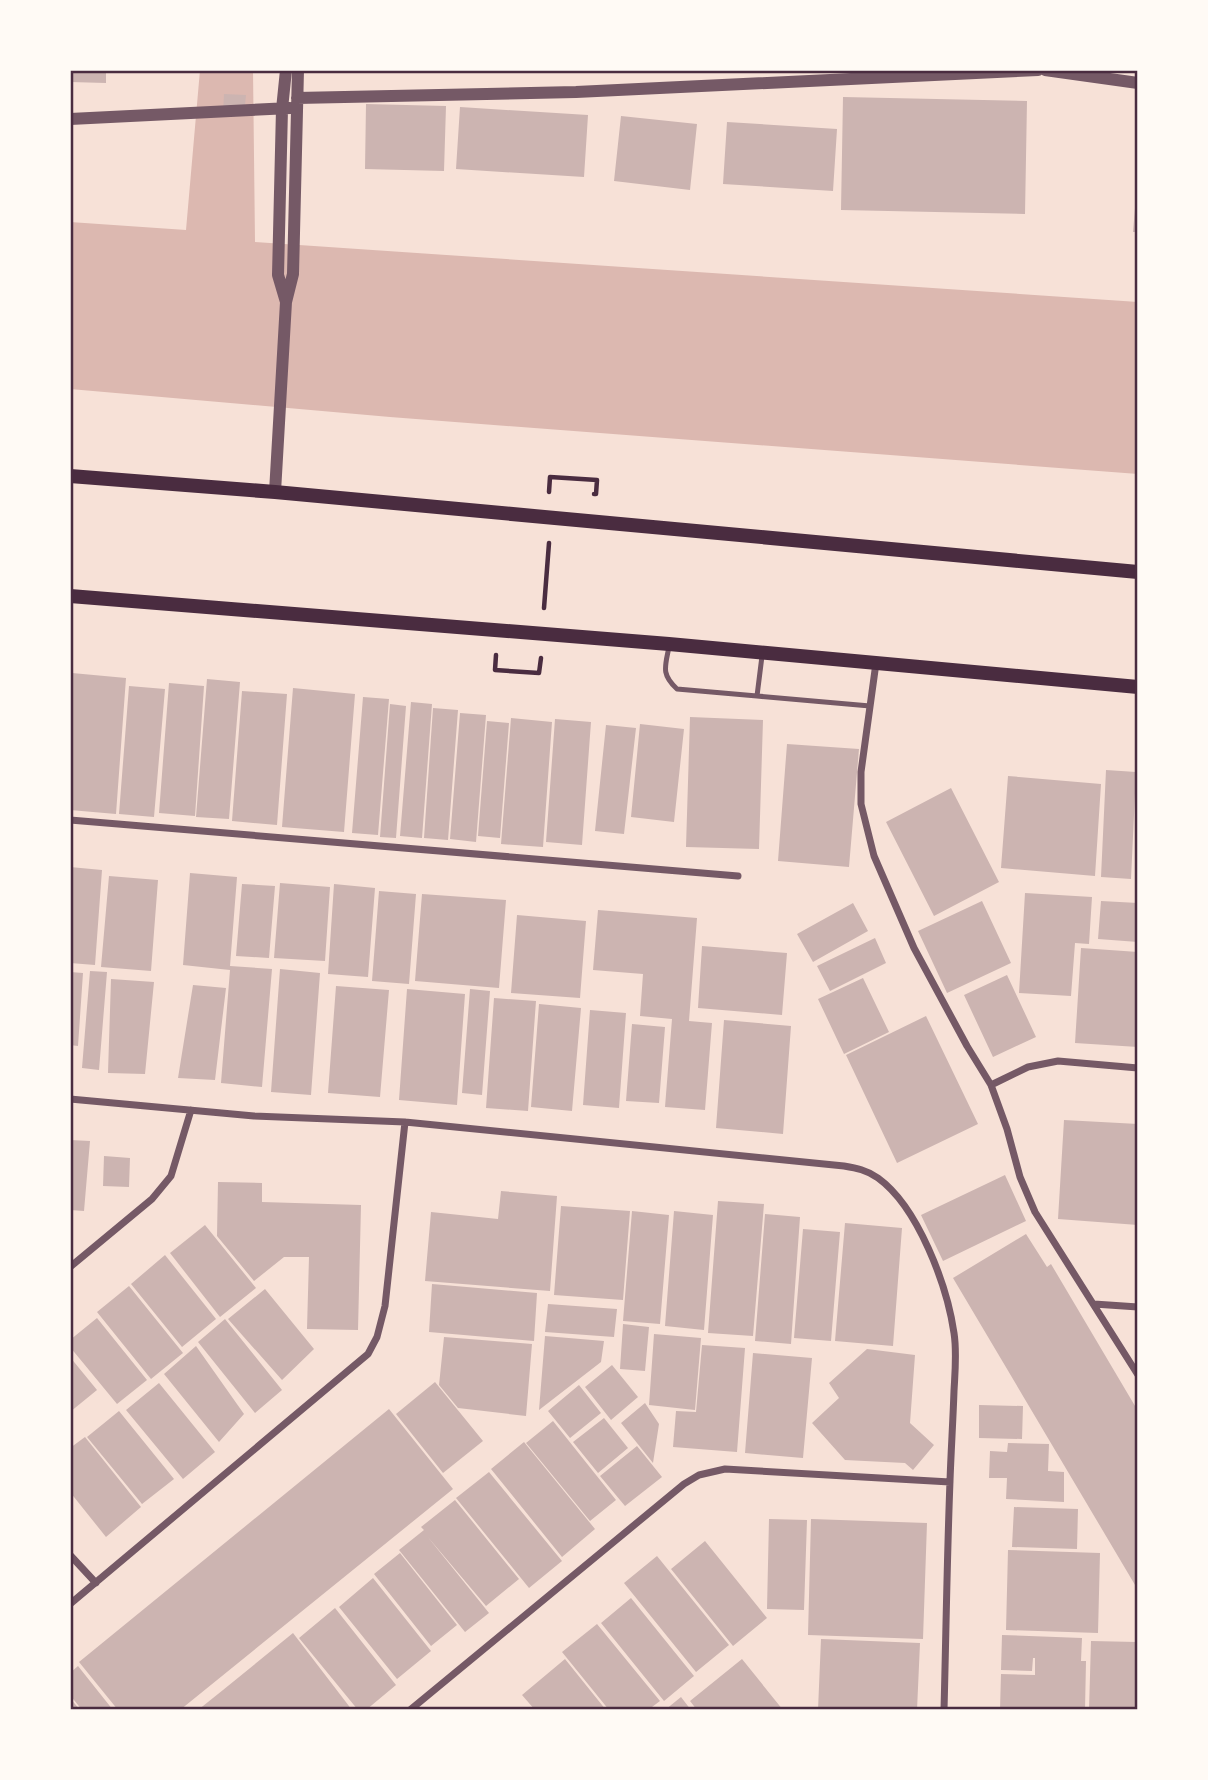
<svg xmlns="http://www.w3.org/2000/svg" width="1208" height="1780" font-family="Karla,sans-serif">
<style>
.water{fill:#dcb8b0}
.building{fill:#ccb4b1}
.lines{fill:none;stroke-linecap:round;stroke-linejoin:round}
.path{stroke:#4a2c40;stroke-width:4.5}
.service{stroke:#755966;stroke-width:5}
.minor{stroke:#755966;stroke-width:7}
.tertiary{stroke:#755966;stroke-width:12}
.secondary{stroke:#4a2c40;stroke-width:14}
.neatline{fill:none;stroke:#4a2c40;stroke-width:2.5}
</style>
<rect width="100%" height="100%" fill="#f7e1d7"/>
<path class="water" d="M200,70h53l2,172 883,60v172l-748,-57 -320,-28v-167l116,8z"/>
<path class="building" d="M70,70h36v13l-36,-1z
M224,94l22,1 -2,21 -21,-2z
M843,97l184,4 -2,113 -184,-4z
M366,104l80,2 -2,65 -79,-2z
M460,107l128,8 -4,62 -128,-8z
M621,116l76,8 -7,66 -76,-9z
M727,122l110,7 -4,62 -110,-7z
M1136,196l2,1v35h-5z
M72,673l54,5 -10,136 -46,-4v-115z
M207,679l33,3 -11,137 -33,-2z
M169,683l35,3 -9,130 -36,-3z
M129,686l36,3 -11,128 -35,-3z
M293,688l62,6 -11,138 -62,-5z
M242,691l45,3 -10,131 -45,-4z
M363,697l26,2 -11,136 -26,-2z
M411,702l21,2 -10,134 -22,-2z
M390,704l16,2 -10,132 -16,-1z
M433,708l25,2 -10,130 -24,-2z
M460,713l26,2 -10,127 -26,-3z
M690,717l73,3 -4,129 -73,-2z
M511,718l41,4 -9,125 -42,-3z
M555,719l36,3 -9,123 -36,-3z
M487,721l22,2 -9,115 -22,-2z
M640,724l44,5 -10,93 -43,-5z
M606,725l30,3 -12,106 -29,-3z
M787,744l72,5 -10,118 -71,-6z
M1106,770l30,2 -5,107 -30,-2z
M1008,776l93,8 -6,92 -94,-8z
M951,788l48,94 -65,34 -48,-94z
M70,867l32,3 -7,95 -25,-2z
M190,873l47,4 -7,89 42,3 -10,118 -41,-4 9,-113 -47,-5z
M109,876l49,4 -7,91 -50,-4z
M280,883l50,4 -5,74 -51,-3z
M242,884l33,2 -6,72 -33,-2z
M334,884l41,4 -7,89 -40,-3z
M379,891l37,3 -7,90 -37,-3z
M1025,893l67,4 -3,47 -14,-1 -4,53 -52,-3z
M422,894l84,6 -7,88 -84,-7z
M982,901l29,62 -64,30 -29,-62z
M1101,901l37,2v39l-40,-3z
M853,903l15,28 -55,31 -16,-28z
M598,910l99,8 -8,103 23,2 -7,87 -40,-3 7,-88 -32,-3 3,-42 -50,-4z
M517,915l69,6 -6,77 -69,-5z
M875,938l11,25 -56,28 -13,-25z
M702,946l85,7 -5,62 -84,-7z
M1081,948l57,4v95l-63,-4z
M280,969l40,4 -9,122 -40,-3z
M90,971l17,1 -8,98 -17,-2z
M70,972l13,1 -5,73 -8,-1z
M1007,975l29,62 -43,20 -29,-62z
M863,978l26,54 -45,22 -26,-55z
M111,979l43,3 -9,92 -37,-1z
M193,985l33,3 -11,92 -37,-2z
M336,986l53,4 -9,107 -52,-4z
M407,989l58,5 -8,111 -58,-5z
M470,989l20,2 -8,104 -20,-2z
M494,998l42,3 -8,110 -42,-3z
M539,1004l42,4 -9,103 -41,-4z
M590,1010l36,3 -7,95 -36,-3z
M926,1016l52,108 -81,39 -51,-108z
M724,1020l67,6 -8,108 -67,-6z
M632,1024l33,3 -6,76 -33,-2z
M1064,1120l74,4v101l-80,-6z
M70,1140l20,1 -6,70 -14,-1z
M104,1156l26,2 -1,29 -26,-1z
M1005,1175l21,46 -83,40 -22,-46z
M218,1182l44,1v19l99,3 -3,125 -51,-1 2,-72h-25l-30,24 -37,-45z
M501,1191l56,5 -7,95 -125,-10 6,-69 67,7z
M718,1201l46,3 -11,132 -45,-3z
M561,1206l69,5 -7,89 -69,-5z
M632,1211l37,4 -9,109 -37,-3z
M674,1211l39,4 -9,115 -39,-4z
M765,1214l35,3 -9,127 -36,-3z
M845,1223l57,5 -9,118 -58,-5z
M205,1225l51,63 -36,29 -50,-64z
M803,1229l37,3 -9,109 -37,-3z
M1026,1234l21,33 4,-3 87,147v179l-185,-312z
M165,1255l51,64 -34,28 -51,-63z
M432,1284l105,9 -3,48 -105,-9z
M129,1286l54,67 -32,26 -54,-67z
M265,1289l49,60 -32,31 -54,-61z
M548,1304l69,5 -3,28 -69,-5z
M97,1318l50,62 -30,24 -47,-57v-7z
M225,1319l57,71 -27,23 -57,-71z
M623,1324l26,3 -4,44 -25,-2z
M654,1334l47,4 -6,72 -46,-5z
M545,1336l59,5 -3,21 -62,48z
M444,1337l88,7 -6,72 -68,-8 -19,-23z
M702,1345l43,3 -8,104 -64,-5 3,-36 20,1z
M196,1346l48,68 -25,28 -55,-68z
M867,1349l48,6 -5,68 24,22 -21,25 -8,-7 -60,-3 -33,-37 27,-25 -10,-15z
M753,1353l59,5 -9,100 -58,-5z
M70,1357l27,33 -27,22z
M612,1365l26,32 -27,23 -26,-33z
M435,1382l48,59 -40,32 -47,-59z
M159,1383l56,69 -32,27 -57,-69z
M579,1385l22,28 -31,25 -22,-27z
M645,1403l14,21 -6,39 -32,-40z
M979,1405l44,1 -1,33 -43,-1z
M389,1409l64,80 -273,221h-62l-39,-48z
M119,1411l55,68 -32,25 -55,-67z
M604,1418l24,30 -30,25 -25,-31z
M553,1421l63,79 -26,21 -64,-78z
M85,1437l56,70 -35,30 -36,-45v-44z
M524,1442l71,87 -33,28 -71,-88z
M1008,1443l41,1 -1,27 16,1v30l-58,-3 1,-21h-18l1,-27 17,1z
M637,1446l25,31 -37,29 -25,-30z
M489,1472l73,89 -33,27 -73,-90z
M455,1500l64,79 -33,27 -59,-70 62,77 -24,19 -66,-82 25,-20 -3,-3z
M1014,1507l64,2 -1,40 -65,-2z
M769,1519l38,1 -3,90 -37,-1z
M811,1519l116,4 -4,116 -115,-4z
M705,1541l62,77 -34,28 -62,-77z
M1008,1550l92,3 -2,80 -92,-3z
M400,1553l57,72 -26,21 -57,-72z
M657,1556l72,89 -33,27 -72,-89z
M373,1578l58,73 -34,28 -58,-72z
M631,1598l63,78 -30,25 -63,-78z
M335,1608l61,77 -30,25h-8l-59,-72z
M597,1624l63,77 -12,9h-39l-47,-58z
M293,1633l59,77h-154l25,-20z
M1002,1635l80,3 -1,23h5l-1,49h-85l1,-36 34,1v-17h-2l-1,13 -31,-1z
M821,1639l99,4 -3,67h-99z
M1091,1641l46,1 -2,68h-46z
M565,1659l41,51h-71l-13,-15z
M742,1659l41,51h-86l-7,-9z
M78,1666l35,44h-31l-12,-15v-22z
M681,1697l10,13h-26z
M70,1698l10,12h-10z"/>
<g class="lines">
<path class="path" d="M549,492l1,-15 47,3 -1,14h-2
M544,608l5,-65
M496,655l-1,15 44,3 2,-15"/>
<path class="service" d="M669,647c-4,20 -8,27 8,42l80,7
M762,656l-5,40 113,10"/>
<path class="minor" d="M876,663l-15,109v32l13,52 40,92 53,98 24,39 16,44 13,48 15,35 103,163
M70,820l668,56
M991,1085l37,-18 30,-6 80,7
M70,1099l184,17 151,6 439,44c12,2 23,4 34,12 40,29 69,107 76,155 3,19 1,39 0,58 -1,30 -3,60 -4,90 -3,77 -4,153 -6,229
M70,1267l82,-68 19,-23 20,-66
M1094,1304l44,3
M70,1555l26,28
M70,1604l298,-250 9,-17 8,-31 20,-184
M410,1710l274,-226 15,-9 26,-6 225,13"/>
<path class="tertiary" d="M286,70l-4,39 -4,166 8,27
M1045,70l93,13
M297,98l279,-6 462,-22
M70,119l220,-11
M275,492l11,-190 7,-28 5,-204"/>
<path class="secondary" d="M70,476l205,16 863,80
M70,596l599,48 469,43"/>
</g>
<rect width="1208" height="1780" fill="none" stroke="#fffaf5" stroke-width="144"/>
<rect x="72" y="72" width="1064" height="1636" class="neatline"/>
</svg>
